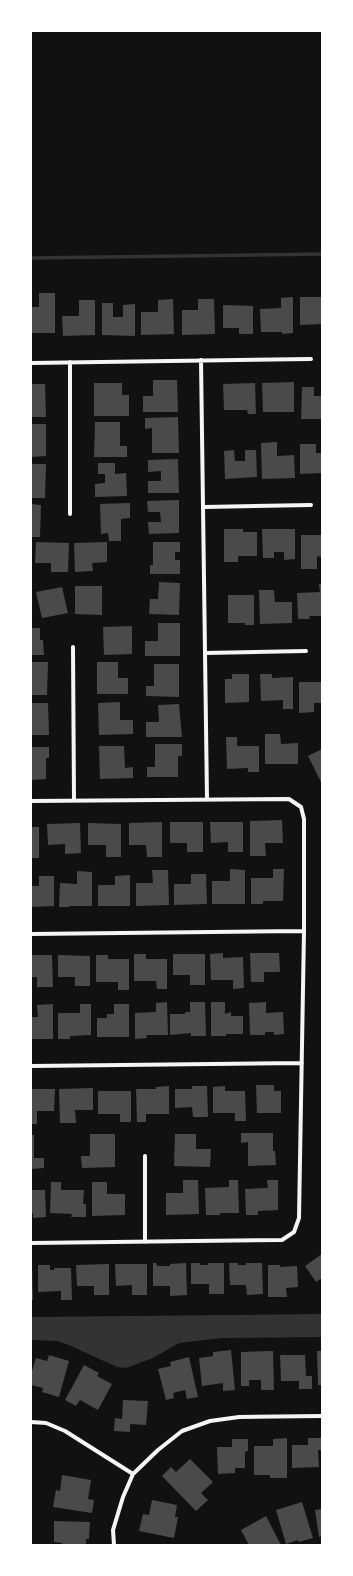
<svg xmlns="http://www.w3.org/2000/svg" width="353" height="1576" font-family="Ubuntu,sans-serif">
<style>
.water{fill:#333}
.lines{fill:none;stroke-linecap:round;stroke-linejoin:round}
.stream{stroke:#333;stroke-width:3.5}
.building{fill:#4a4a4a}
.minor{stroke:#f5f5f5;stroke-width:4}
</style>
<rect width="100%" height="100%" fill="#111"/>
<path class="water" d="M322,1314v23l-100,1 -43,5 -26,15 -27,10 -9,-1 -46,-21 -13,-5 -27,-1v-23z"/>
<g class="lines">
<path class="stream" d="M31,258l291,-4"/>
</g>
<path class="building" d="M39,293h16v40h-24v-26h8z
M293,297v36l-11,1v-2h-21l-1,-23 21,-1v-10z
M300,297h22v27l-22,1z
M173,299l1,35 -33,1v-23h17v-12z
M198,299h16l1,35 -33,1v-25h16z
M79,300h16v35l-32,1 -1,-20h17z
M102,303h11v14h10v-12l12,-1v32l-33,-1z
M223,305l30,1v28h-14v-6h-16z
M153,380h24l1,32h-35v-16h10z
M294,382v30h-31l-1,-29z
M94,383h28v12h7v21h-35z
M255,383l1,31h-8l-1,-4h-23l-1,-26z
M31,384h14l1,33h-15z
M302,387h12v9h8v23h-21z
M178,417l1,36h-27v-25l-7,1v-11z
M95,422h25v24h7v11h-33z
M31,424h15v32l-15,1z
M277,442v14l17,-1 1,23 -33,1 -1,-36z
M300,444h16v9h6v20l-22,1z
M234,450l1,11h10v-11h11l1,27 -32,2 -1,-28z
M178,459l1,34h-31v-12h13v-10l-13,1v-12z
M98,463h17v11l11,-1 1,23 -32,1v-13l10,-1v-9h-7z
M31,464h15l-1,34h-14z
M179,500v33l-30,1 -1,-12h13l-1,-10h-12l-1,-11z
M130,503v15l-9,1v22h-12l-1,-8 -7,1 -1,-30z
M31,504l10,1 -1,32h-9z
M224,529h19v3h14v24h-19v6h-14z
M262,529h33v30l-11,1v-8h-10v6h-11z
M301,535h21v22l-5,-1v13h-16z
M36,542l33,1 -1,29h-17v-9h-16z
M107,542v20l-15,1 1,8 -18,1 -1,-29z
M153,542h27v10h-5v8h5v14h-30v-9h3z
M159,582l21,1 -1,32 -30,-1 1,-15h8z
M319,584h3v32h-13l1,3h-12l-1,-26 23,-1z
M75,586h27v29l-27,-1z
M62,587l6,26 -26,5 -6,-26z
M259,590h15l1,12h17v21l-32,1z
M228,595h26v30h-9v-2h-17z
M158,623h22v33h-35v-15h13z
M132,626v28l-28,1 -1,-28z
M31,628h9v12h3l1,15h-13z
M31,662h17l-1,33h-16z
M97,662h21v16h10v16h-31z
M154,664h25v33l-33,-1v-10h8z
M232,674h17v28l-24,1v-24h7z
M260,674h12v4l21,-1v32h-10v-9l-22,1z
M299,682h23v21h-8v9l-15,1z
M120,702v18h13v14l-34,1 -1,-32z
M31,703h17l1,32h-18z
M179,704l3,33h-36v-15h13l-1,-17z
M265,734h15l1,10 17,-1v21h-33z
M226,737h11v9h22v26h-11v-4l-21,1z
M155,744h27v12h-4v21h-31v-10h8z
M99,746h25l1,22 8,-1v11l-33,1z
M31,747h18v11h-3v21l-15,1z
M322,749v35l-14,-28z
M282,820l1,23h-18l1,13h-16v-35z
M162,822v35h-15l-1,-12h-17v-22z
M170,822h33v30h-16v-9h-17z
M210,822h33v30h-15v-10l-17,1z
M80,823l1,30 -16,1v-10l-17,1 -1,-21z
M88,823l33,1v33h-15v-12h-18z
M31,827h8v31h-8z
M230,869l15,1v34h-33v-23h18z
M273,869h11l-1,32h-20v3h-12v-26h22z
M152,870h16l1,35 -33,1v-23h17z
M77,871l15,1v34h-23v1h-10l1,-24 17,1z
M191,874h15l1,30 -33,1v-21h17z
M130,875v31h-32v-21h17v-9z
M39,876h15v30l-23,1v-21h8z
M223,953v5l20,-1 1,31 -11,1v-9h-22l-1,-26z
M250,953h29l1,19h-16v10h-13z
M134,954h12v5h21v30h-10l-1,-8h-22z
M173,954h32v31h-15v-10h-17z
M31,955h21l1,32h-16v-10h-6z
M58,955l32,1v30h-15v-9h-17z
M96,955h12v4h21v31h-11v-8h-22z
M167,1002l1,33h-22l1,3 -12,1v-26l21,-1v-9z
M190,1002h15l1,34h-15v-3l-21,2v-21h15v-2h5z
M211,1002h14v12l6,-2v4h12v18h-17v2h-15z
M266,1002v11l17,-1 1,22 -10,1v-3h-9v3h-15l-1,-32z
M53,1004v35h-22v-22h7l-1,-12z
M80,1004h11v31l-21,1v3h-12v-26h22z
M114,1004h15v33h-32v-19h10v-4h7z
M256,1085h18v6h7v22h-24z
M169,1086v28h-23v8h-9l-1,-33h20v-2z
M192,1086h15l1,31h-15l-1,-10 -17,1v-19h17z
M225,1086v5h20l1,30h-11v-8h-22v-26z
M93,1088v22h-18l1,13h-16l-1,-34z
M31,1089h24l-1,22h-17v13h-6z
M98,1091h33v31h-11v-8h-22z
M241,1133h32v18h2l1,14 -28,1v-24l-7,1z
M90,1134h25v33l-33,1 -1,-12h9z
M175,1134h21v15h15l-1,18 -36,-1z
M31,1135h3v23h10v10l-13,1z
M183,1180h15l1,34 -33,1v-22h17z
M229,1180h9l1,33h-19v2h-14l-1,-27 24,-1z
M267,1180h11v30l-20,1v4h-12l-1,-26 23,-1z
M51,1182h10v8h23l-1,14h3v13h-15l1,-3 -22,-1z
M92,1182h15v12h18v21l-33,1z
M31,1190h14l1,27 -13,1v-5h-2z
M322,1254v24l-6,4 -11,-16z
M153,1263h3l1,3h13v-2l16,-1 1,32 -17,1v-10h-17z
M191,1263h9v2h8v-2h16v31h-15v-10h-18z
M229,1263h9v2h8v-2h16l1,31 -16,1 -1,-10h-16z
M109,1264v31h-15v-9h-17l-1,-21z
M115,1264h32v31h-15v-10l-16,1z
M38,1265h12v5h4v-2h17l1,32h-11v-9l-23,1z
M268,1265h12v2l17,-1 1,21 -12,1 1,9h-19z
M31,1266h1l1,34h-2z
M231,1350l4,40 -12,1v-8l-21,3 -3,-28 14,-2v-4z
M273,1351l1,39h-13v-10h-12v6h-8v-34z
M317,1351h5v34h-4z
M49,1355l20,6 -10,36 -17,-5 1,-4 -12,-3v-11l5,-16 11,3z
M280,1355h25l1,21h6v13h-13v-8h-18z
M189,1357l9,40 -11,2 -2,-9 -12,3 1,5 -8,2 -8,-31 13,-3 -1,-4z
M84,1365l15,8 -2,3 15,8 -14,26 -18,-10 -4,6 -11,-6z
M123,1400l25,1 -2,24 -16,-1v8l-16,-1 1,-13 7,1z
M287,1438v40h-17v-3h-16v-29h19v-7z
M308,1438h14v12h-4l1,17 -27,1v-23h16z
M232,1439h16v12l-3,1v16h-10v5l-17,1 -1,-27h15z
M190,1459l23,23 -12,11 7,7 -12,11 -34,-35 9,-9 5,5z
M62,1475l29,5 -3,19 6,1 -2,13 -39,-6 3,-17 4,1z
M152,1500l25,5 -2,12h3l-4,21 -35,-7 4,-17 6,1z
M302,1502l11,36 -14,4 -1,-2 -12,4 -10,-34z
M322,1509v27l-3,1 -4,-27z
M266,1516l15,29h-32l-8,-15z
M54,1521l36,1 -1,17h-3v6h-24v-2l-8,-1z"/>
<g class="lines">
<path class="minor" d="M201,360l6,439
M70,362v152
M31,363l280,-4
M204,507l107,-2
M73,647l1,153
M205,653l101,-2
M31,801l258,-2 12,8 3,12v112l-5,287 -5,14 -12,8 -251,3
M31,934l273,-3
M31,1066l271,-3
M145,1156v86
M31,1422l15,1 19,8 68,43
M114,1545l-1,-15 10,-33 10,-23 25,-24 24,-19 28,-10 29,-4 83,-1"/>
</g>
<rect width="353" height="1576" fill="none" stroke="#ffffff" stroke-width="64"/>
</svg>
